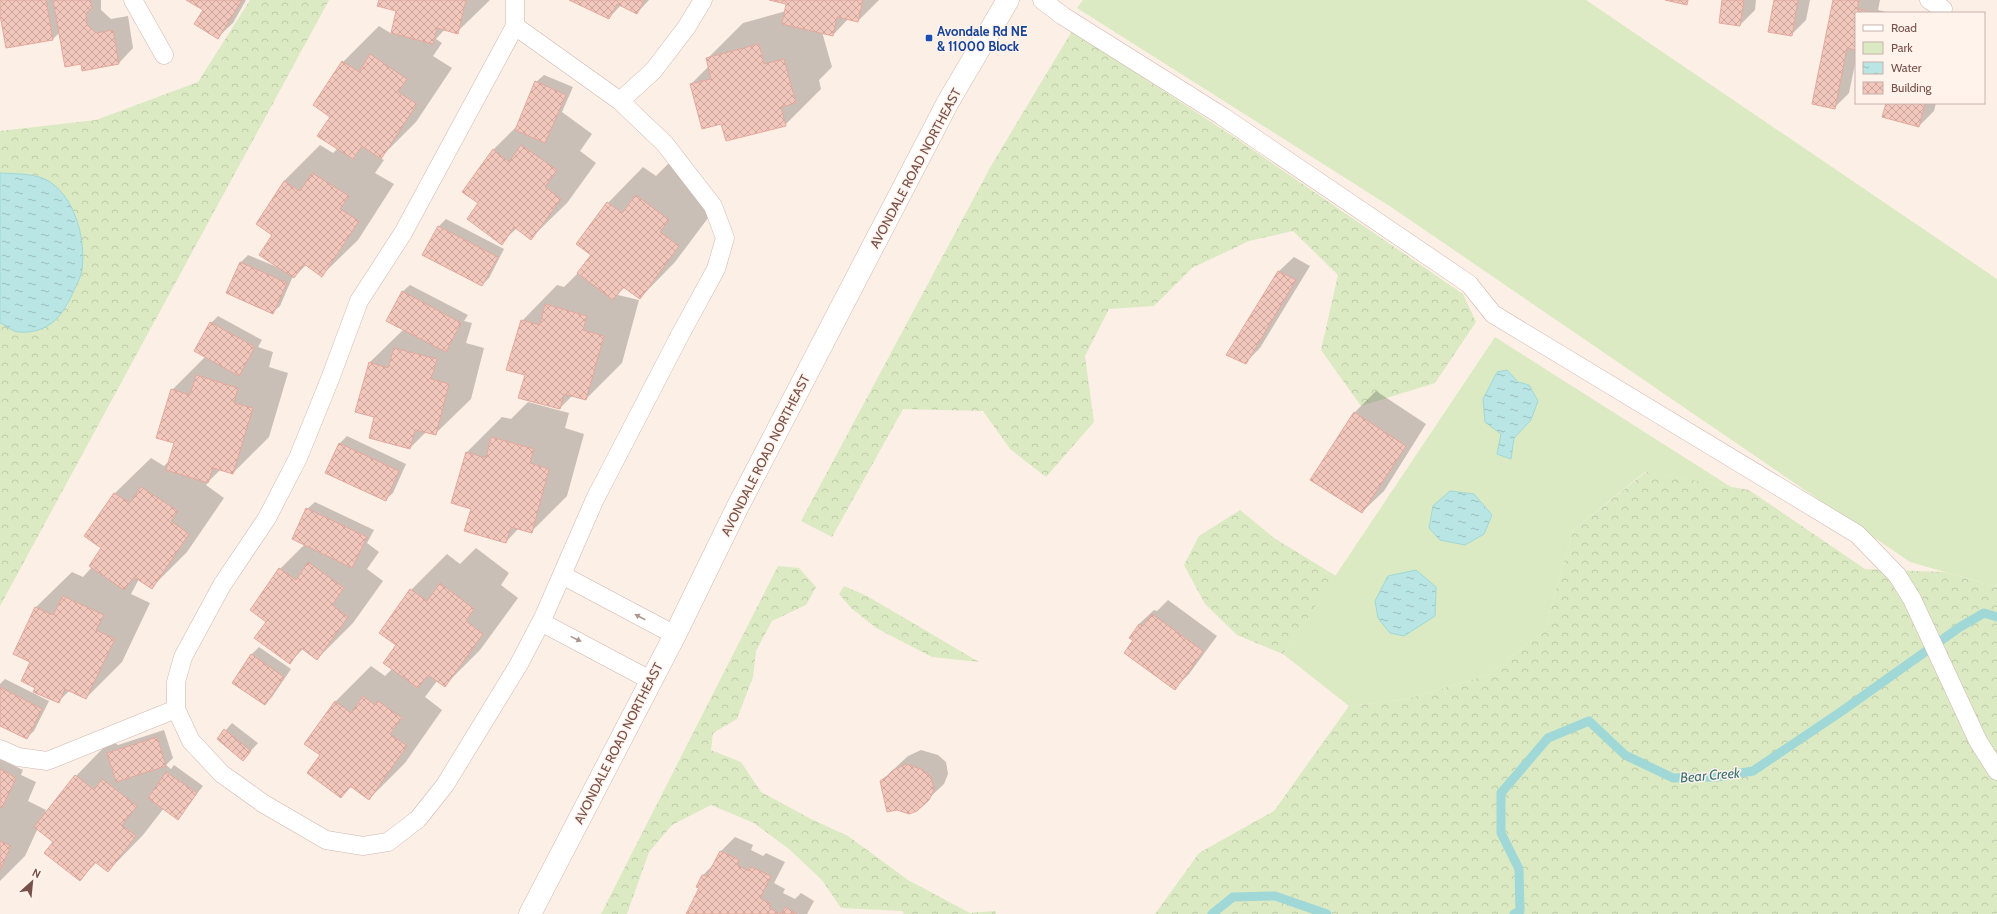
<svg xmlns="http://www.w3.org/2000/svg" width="1997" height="914" font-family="Cabin,sans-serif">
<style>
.green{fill:#dbeac3}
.forest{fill:url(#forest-crowns)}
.water{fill:url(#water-ripples);stroke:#9fd8d6}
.shadow{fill:#0003}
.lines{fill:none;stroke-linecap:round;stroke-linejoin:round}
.stream{stroke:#9fd8d6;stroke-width:9}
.building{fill:url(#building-cross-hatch);stroke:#e5a99d}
.lane-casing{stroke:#d0b6ae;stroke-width:19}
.secondary-casing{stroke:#d6b7ad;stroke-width:23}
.lane{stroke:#fff;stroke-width:18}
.secondary{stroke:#fff;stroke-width:22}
.oneway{fill:#ad9792}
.transit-dot{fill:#1a4fb4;stroke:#fff3ec;stroke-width:1.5}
.labels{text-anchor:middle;stroke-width:3;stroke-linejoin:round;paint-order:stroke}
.transit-label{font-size:13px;font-weight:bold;fill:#164399;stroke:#fff3ec;text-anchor:start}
.street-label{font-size:13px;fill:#76514a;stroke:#fff3ec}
.water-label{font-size:14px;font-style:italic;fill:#3a7472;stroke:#fff3ec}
</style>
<defs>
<pattern id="forest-crowns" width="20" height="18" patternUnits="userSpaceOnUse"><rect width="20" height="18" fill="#dbeac3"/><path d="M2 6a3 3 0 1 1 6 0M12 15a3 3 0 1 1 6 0" fill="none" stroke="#bfcaa9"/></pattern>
<pattern id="water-ripples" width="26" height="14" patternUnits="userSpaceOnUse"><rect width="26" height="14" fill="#b9e6e4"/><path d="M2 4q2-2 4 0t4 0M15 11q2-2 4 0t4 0" fill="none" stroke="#9bbdbb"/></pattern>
<pattern id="building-cross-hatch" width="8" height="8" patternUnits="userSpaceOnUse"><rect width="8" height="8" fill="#f2c7bc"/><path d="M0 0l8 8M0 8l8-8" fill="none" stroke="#c9a49b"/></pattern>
</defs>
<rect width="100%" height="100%" fill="#fcefe5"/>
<path class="green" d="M1083,0h503l411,279v308l-87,-25 -519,-355 -314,-199z
M1495,337l236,150 -86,-15 -72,58 -28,100 -57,45 -81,24 -58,7 -66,-52z"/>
<path class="forest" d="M250,0h79l-329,606v-283l18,9 49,-25 15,-36v-22l-4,-27 -65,-48 -13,-1v-42l96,-11 102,-38z
M1072,31l159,104 232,159 13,28 -41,61 -74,23 -40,-56 17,-75 -45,-44 -44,10 -57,27 -38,38 -45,3 -24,47 9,66 -48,55 -36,-28 -27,-38 -80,-2 -71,128 -31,-16 190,-355z
M1646,472l103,18 116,79 79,3 53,15v327h-842l44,-61 75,-42 75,-105 58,-7 81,-24 57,-45 28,-100z
M1240,510l34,28 62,38 -53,78 -46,-19 -32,-31 -21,-39 15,-29z
M778,566l21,2 17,19 -10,18 -34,16 -16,30 -3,26 -16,42 -24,14 -2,17 30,12 20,30 50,27 37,17 60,44 62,33 25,-2 1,3h-92l-2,-3 -61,-3 -19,-28 -33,-31 -35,-26 -43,-18 -39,20 -23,27 -22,62h-26z
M844,586l23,10 112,66 -47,-5 -56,-29 -25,-20 -12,-14z"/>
<path class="water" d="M0,173c16,1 37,0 50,9 26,17 36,59 32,88 -1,7 -5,14 -8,20 -10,25 -25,44 -55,42 -6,0 -14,-7 -19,-9z
M1507,370l11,12 11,3 9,16 -7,19 -17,18 -3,21 -14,-5 4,-20 -16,-12 -2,-23 14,-27z
M1450,491l24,3 18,21 -8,19 -19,11 -25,-5 -11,-12 4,-22z
M1416,570l20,17 -1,29 -31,20 -14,-3 -12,-15 -3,-17 13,-25z"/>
<path class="shadow" d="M0,0h101v10l10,9 17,-3 5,32 -14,15h-38l-21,-31 -7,7 -53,-30z
M188,0h58l-13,23 -15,14 -14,-27z
M380,0h110l-33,32 -12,-3 -9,10 6,4 -9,13 19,12 -36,54 -36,36 4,2 -9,13 19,11 -36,56 -36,35 -16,-10 -12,12 -1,-1 -13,30 -8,7 -45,-20 14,-31 7,-7 34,14 -8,-35 -17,-10 27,-43 36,-36 13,8 5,-5 -7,-32 12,-54 36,-36 13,8 5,-24z
M572,0h77l-12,13 -16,-8 -12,13z
M773,0h106l-21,21 -10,-2 -15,16 -11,-3 10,35 -13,13 2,9 -36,36 -64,-2 -30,-39 18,-18 -2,-7 36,-36 43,-12 1,-8z
M1723,0h33l-1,10 -15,15z
M1775,0h35l-4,20 -15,15z
M1834,0h46l-2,10 13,3h-35v46l-7,34 -15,15z
M544,75l29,12 -11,25 30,22 -12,17 16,12 -29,40 -36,35 -14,-10 -16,15 -21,-40 13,-53 24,-24 19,-44z
M1887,103h49l-2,8 -15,15z
M672,160l42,50 -39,52 -35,36 -15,-11 -6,6 -1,2 21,5 -17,63 -36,36 -13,-4 -13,13 -34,-34 -4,-53 35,-36 7,2 18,-18 10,-14 16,-52 35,-36 13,9z
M446,219l58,30 -15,29 -7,7 -58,-30 15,-29z
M1294,257l16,9 -50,82 -15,15 -17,-9 51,-83z
M410,285l58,30 -4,6 8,2 -6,20 18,5 -13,51 -36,35 -9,-2 -16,16 -34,-32 -7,-53 35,-34 -2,-37z
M218,316l44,24 -4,7 15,5 -4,15 19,6 -19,64 -36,36 -12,-4 -12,12 -3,4 18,13 -37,54 -35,35 -13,-8 -8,15 19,9 -28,59 -36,36 -16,-8 -12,12 -22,-15 -5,-26 5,-54 36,-35 11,5 9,-10 11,-20 -17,-11 29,-43 36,-35 13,8 6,-6 5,-18 -3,-52 34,-34 5,-33z
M1376,391l50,33 -42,67 -22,21 -8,-99z
M528,402l41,11 -4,15 19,6 -17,62 -36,36 -12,-4 -13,14 -34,-34 -5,-56 35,-35 9,2z
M347,436l59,28 -13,29 -8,7 -59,-28 14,-29z
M315,502l59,28 -7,13 12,9 -12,17 16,12 -30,42 -36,36 -14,-10 -13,13 -23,-41 -16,-11 29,-41 25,-25 2,-35z
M476,548l33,25 -8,12 17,13 -38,52 -36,36 -7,-5 -12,16 17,13 -37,53 -36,36 -17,-13 -11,11 -20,-42 14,-53 36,-36 14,10 8,-8 18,-78 36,-36 13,10z
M1168,600l49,36 -28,38 -15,15 -40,-49 5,-16 15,-14 3,1z
M259,647l32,22 -19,28 -7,7 -32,-22 19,-28z
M5,679l44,22 -15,30 -8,7 -26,-13v-41z
M232,723l26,20 -15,16 -25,-20z
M164,730l9,28 -7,7 5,4 3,-4 29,21 -25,32 -14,-10 -21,27 -35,36 -11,-9 -17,17 -25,-37 -17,-14 -13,28 -25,25v-122l23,11 -2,5 15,7 -8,19 18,9 -2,5 32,-39 35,-36 7,5z
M921,750l17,5 8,7 2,12 -4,10 -16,15 -31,10 -16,-28 27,-25z
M735,837l18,8 -2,5 12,6 3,-3 19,9 -11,21 11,6 -2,4 12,6 6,-6 13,8 -7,13h-119l13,-26 -4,-2 6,-11 11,-11 7,-13z"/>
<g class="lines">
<path class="stream" d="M1212,914l21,-17 42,-1 52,18
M1514,914l6,-3 -1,-42 -18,-36v-40l47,-55 41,-17 36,34 48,23 44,-1 36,-6 89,-60 118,-84 24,-14 13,4"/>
</g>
<path class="building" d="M0,0h46l7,40 -47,8 -6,-33z
M53,0h37l2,8 -6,5 1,12 9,8 17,-3 6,34 -37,7 -1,-7 -16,3z
M186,0h56l-24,39 -24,-15 9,-14z
M379,0h87l-8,34 -21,-6 -4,16 -42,-11 5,-22 -19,-5z
M569,0h75l-7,14 -20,-10 -8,15z
M769,0h94l-5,22 -21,-5 -4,19 -51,-12 4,-20z
M1665,0h23l-1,5z
M1722,0h22l-4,26 -21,-3z
M1774,0h24l-6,36 -24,-4z
M1833,0h26l-2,9 10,2 -1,2h-10v37l-9,-2 -12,61 -23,-5z
M759,44l5,20 20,-5 12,44 -15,4 5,19 -60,15 -5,-17 -19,5 -12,-45 21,-5 -5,-21z
M370,54l37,25 -9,13 19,12 -36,55 -19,-13 -9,13 -36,-23 13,-19 -17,-12 29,-44 17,11z
M535,81l31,14 -21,48 -30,-13z
M1886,103h39l-6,24 -37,-10z
M521,145l36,25 -12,17 16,12 -30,41 -17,-13 -12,18 -35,-26 11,-16 -16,-11 31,-43 16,13z
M312,173l37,23 -9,13 19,12 -37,56 -18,-13 -10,14 -35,-23 13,-20 -16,-11 28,-43 16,10z
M636,195l33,25 -9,12 19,14 -39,53 -17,-12 -10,13 -36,-27 14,-18 -15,-11 31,-42 15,11z
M438,226l60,31 -16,29 -60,-31z
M240,262l47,21 -14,31 -47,-21z
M1278,271l18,9 -50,84 -20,-9z
M402,291l59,32 -15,29 -60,-31z
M545,304l42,12 -4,14 21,6 -18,64 -22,-6 -4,15 -42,-11 7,-23 -19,-5 15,-50 19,5z
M210,322l45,25 -16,29 -45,-25z
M394,348l43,11 -6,20 18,5 -13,51 -21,-5 -5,19 -41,-11 5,-21 -19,-5 14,-50 19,6z
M196,375l42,13 -4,15 19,5 -20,66 -20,-6 -5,15 -42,-13 8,-27 -18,-5 15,-49 19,6z
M1354,412l52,34 -44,67 -52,-33z
M491,437l43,12 -4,14 19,6 -17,64 -21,-6 -5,16 -42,-12 7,-22 -20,-6 15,-51 20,6z
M339,443l60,28 -13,30 -61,-28z
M141,487l37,24 -7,10 18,13 -37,55 -18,-12 -10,13 -35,-24 12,-18 -17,-12 30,-43 16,10z
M306,508l61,29 -15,31 -60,-29z
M308,562l36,26 -12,17 16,12 -31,43 -16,-12 -11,16 -36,-26 12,-16 -16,-12 29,-42 17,12z
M440,583l34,26 -8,12 17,13 -38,53 -17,-12 -10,13 -35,-25 13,-18 -17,-12 31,-44 17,12z
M63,596l41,19 -8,15 19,9 -29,60 -21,-10 -6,14 -26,-11 2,-4 -14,-7 9,-19 -17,-8 22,-47 18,8z
M1152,614l51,37 -28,39 -51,-37 9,-13 -4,-2 10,-14 4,2z
M251,654l33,23 -19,28 -33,-22z
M0,687l42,22 -15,30 -27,-13z
M363,696l12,9 3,-4 24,17 -12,16 17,12 -38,54 -19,-14 -9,12 -34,-25 13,-18 -16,-11 31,-43 16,12z
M224,729l27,22 -8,10 -26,-22z
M157,737l9,29 -50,16 -9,-29z
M906,764l17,6 8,7 3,13 -5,10 -12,11 -8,3 -12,-4 -10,2 -7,-31 9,-6 3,-4z
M0,769l16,9 -14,30 -2,-1z
M166,772l31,21 -19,27 -30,-22z
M75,775l19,15 8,-11 35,27 -15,19 14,11 -28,36 -13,-10 -15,19 -36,-28 9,-11 -19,-15z
M0,841l11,5 -11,24z
M720,851l19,9 -2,5 12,6 2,-4 20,9 -11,22 11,6 -2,4 12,6h-95l13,-26 -3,-1 6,-12 5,1z
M785,907l12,7h-15z"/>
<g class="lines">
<g class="lane-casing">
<path id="lane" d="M133,0l31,55
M515,0v26l-112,207 -44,68 -29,78 -32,79 -31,60 -45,67 -39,72 -7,25v27l15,32 31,33 42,30 62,36 37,6 25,-4 30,-23 27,-34 74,-121 24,-46 52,-119 85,-164 36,-66 9,-31 -12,-32 -48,-62 -45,-43 -105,-75
M1042,0l21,16 159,100 247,168 24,30 364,220 40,41 15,24 66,142 19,30
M1929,0l14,9
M620,101l33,-30 33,-43 17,-28
M562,575l113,60
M541,622l109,58
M0,749l18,8 29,4 129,-52"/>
</g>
<g class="secondary-casing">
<path id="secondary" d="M530,914l145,-279 63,-129 210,-404 60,-102"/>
</g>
<use href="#lane" class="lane"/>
<use href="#secondary" class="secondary"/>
</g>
<defs><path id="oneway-solid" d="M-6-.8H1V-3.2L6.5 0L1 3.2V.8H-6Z"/></defs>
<g class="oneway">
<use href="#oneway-solid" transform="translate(640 617) rotate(-152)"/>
<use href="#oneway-solid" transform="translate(576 639) rotate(26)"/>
</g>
<rect class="transit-dot" x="925" y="34" width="8" height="8" rx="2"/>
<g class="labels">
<g class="transit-label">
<text x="937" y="36">Avondale Rd NE<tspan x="937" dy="15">&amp; 11000 Block</tspan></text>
</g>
<g class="street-label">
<text transform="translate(915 168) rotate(-62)" y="5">AVONDALE ROAD NORTHEAST</text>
<text transform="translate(765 455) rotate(-63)" y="5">AVONDALE ROAD NORTHEAST</text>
<text transform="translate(618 743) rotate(-63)" y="5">AVONDALE ROAD NORTHEAST</text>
</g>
<g class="water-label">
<text transform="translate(1710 775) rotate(-5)" y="5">Bear Creek</text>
</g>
</g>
<rect x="1855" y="12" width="130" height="92" fill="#fff3ec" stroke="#c8b2ab"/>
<rect x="1863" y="25" width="20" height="6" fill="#ffffff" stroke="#c8b2ab"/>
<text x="1891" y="32" font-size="12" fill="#76514a">Road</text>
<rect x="1863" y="42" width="20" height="12" fill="#dbeac3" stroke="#c8b2ab"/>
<text x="1891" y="52" font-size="12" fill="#76514a">Park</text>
<rect x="1863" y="62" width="20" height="12" fill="url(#water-ripples)" stroke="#c8b2ab"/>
<text x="1891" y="72" font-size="12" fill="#76514a">Water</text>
<rect x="1863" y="82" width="20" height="12" fill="url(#building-cross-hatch)" stroke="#c8b2ab"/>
<text x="1891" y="92" font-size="12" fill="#76514a">Building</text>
<g transform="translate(32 882) rotate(27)" stroke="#fff3ec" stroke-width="3" paint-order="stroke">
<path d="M0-3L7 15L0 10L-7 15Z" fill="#76514a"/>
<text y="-6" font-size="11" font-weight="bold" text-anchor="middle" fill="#76514a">N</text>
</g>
</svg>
